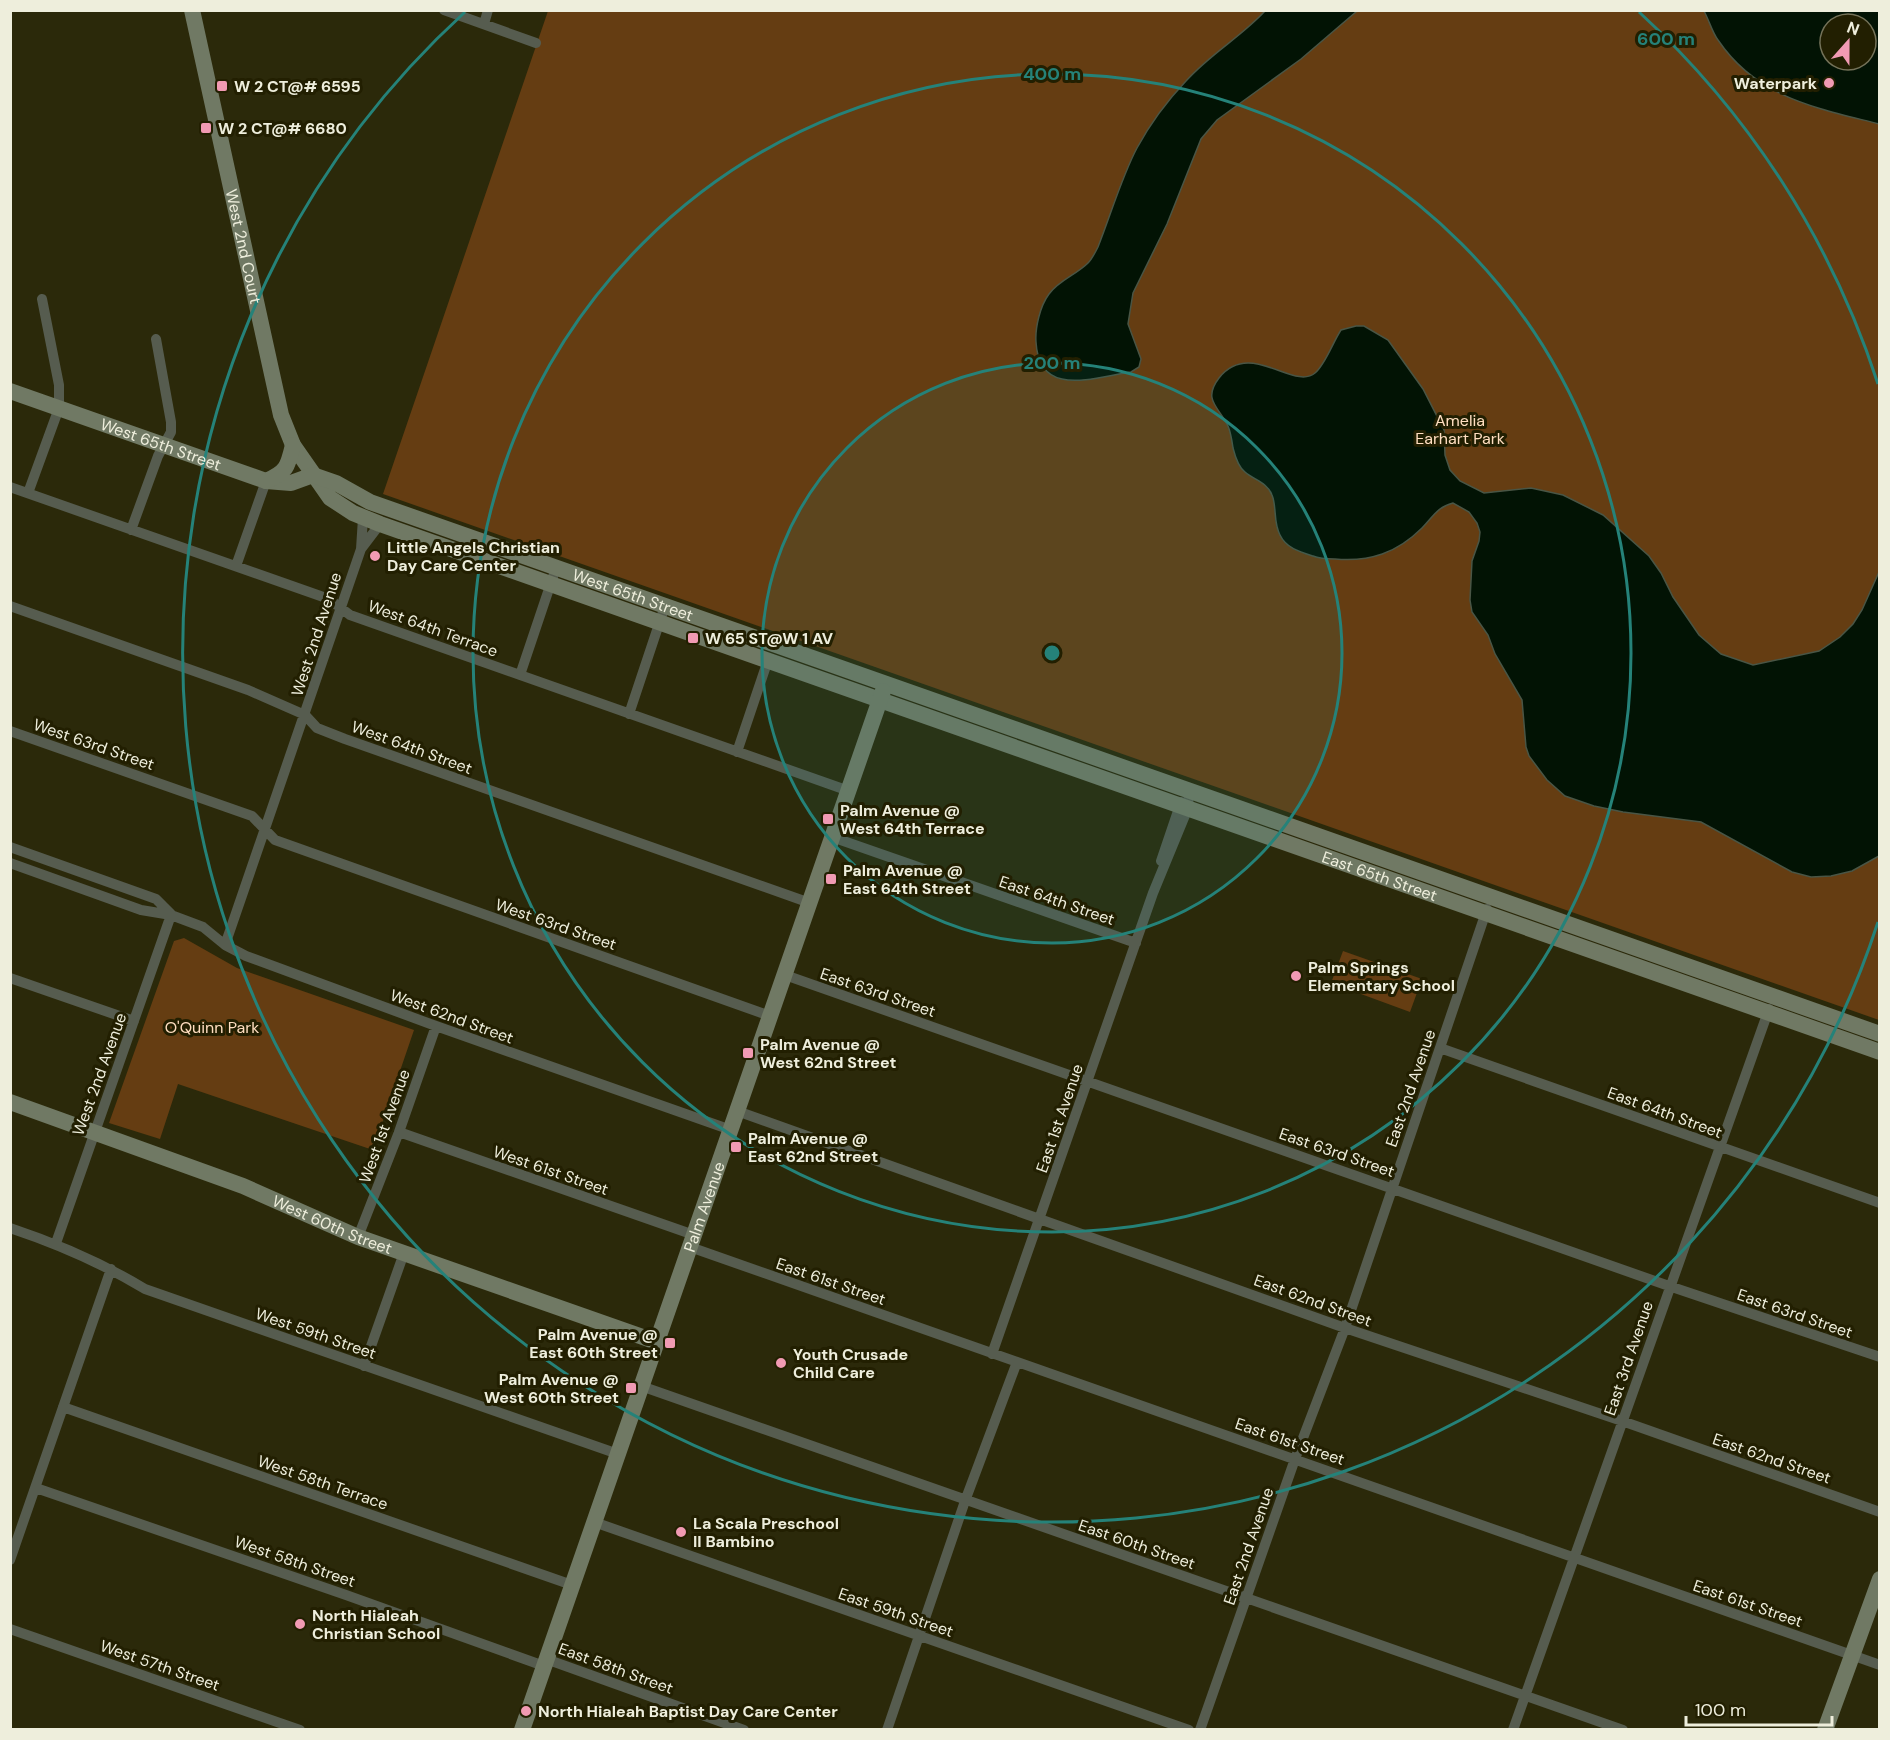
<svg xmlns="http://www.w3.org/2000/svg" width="1890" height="1740" font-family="'DM Sans',sans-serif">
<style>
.green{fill:#653d12;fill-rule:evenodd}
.water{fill:#021304;stroke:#495545;stroke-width:1.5;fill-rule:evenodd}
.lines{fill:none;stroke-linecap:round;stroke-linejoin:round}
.street{stroke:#565c4f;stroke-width:10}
.secondary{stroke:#707964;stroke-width:16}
.ring{fill:none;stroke:#258279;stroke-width:3}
.poi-dot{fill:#f19ab3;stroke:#221f01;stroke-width:2}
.labels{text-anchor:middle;stroke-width:6;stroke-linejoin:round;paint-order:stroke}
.poi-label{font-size:16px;font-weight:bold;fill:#eeeedc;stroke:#221f01;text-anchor:start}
.street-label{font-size:16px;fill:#eeeedc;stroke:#221f01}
.park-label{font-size:16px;fill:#ffdec0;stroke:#221f01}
.centre{fill:#258279;stroke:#221f01;stroke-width:3}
.ring-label{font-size:18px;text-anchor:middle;font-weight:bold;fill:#258279;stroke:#221f01;stroke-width:6;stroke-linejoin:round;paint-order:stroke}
</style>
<rect width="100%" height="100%" fill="#2b290a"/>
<path class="green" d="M548,11h1331v1009l-1496,-526zM1830,24h36v36h-36z
M184,938l53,30 177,62 -41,120 -195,-66 -18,55 -51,-16 65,-182z
M1343,951l79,28 -12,33 -79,-29z"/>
<path class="water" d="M1265,11h92l-56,48 -84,61 -16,19 -34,85 -34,69 -5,31 13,35 -2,8 -8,5c-37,5 -92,27 -95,-30 -1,-14 4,-36 13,-48 10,-14 27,-19 39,-31 4,-4 7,-10 10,-16 12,-30 24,-71 39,-99 13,-24 30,-47 49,-67 24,-27 55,-44 79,-70z
M1704,11h175v113c-62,-16 -122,-26 -161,-84 -6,-8 -9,-20 -14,-29zM1830,24h36v36h-36z
M1356,326h8l24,14 35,49 21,41 1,25 5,15 10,11 24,12 47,-5 32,7 40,20 46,41 12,17 12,24 26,38 22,19 32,11 66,-14 21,-14 13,-13 9,-14 17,-38v284l-27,15 -21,5 -20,1 -19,-5 -91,-50 -78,-10 -29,-6 -29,-10 -18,-16 -18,-24 -3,-9 -4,-47 -27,-46 -7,-19 -16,-23 -2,-12 2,-39 7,-20 1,-9 -3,-9 -8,-11 -16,-9c-16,4 -20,14 -31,25 -25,25 -52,34 -87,31 -7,0 -15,0 -22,-3 -13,-4 -27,-8 -33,-21 -7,-13 -3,-28 -8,-40 -5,-13 -18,-15 -27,-23 -7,-5 -10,-16 -12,-24 -1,-7 -2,-15 -5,-22 -9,-19 -26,-26 -9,-48 31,-39 75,13 96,-5 10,-8 18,-31 26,-43z"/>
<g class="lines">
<path class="street" d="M444,10l92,33
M484,24l4,-14
M10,487l319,112 21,16 499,176
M28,493l31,-85v-23l-17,-86
M131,530l27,-74 13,-24v-10l-15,-83
M361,549l19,-25
M236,566l30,-85
M10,606l238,84 57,25 12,13 28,11 465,164
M520,675l36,-107
M629,714l36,-108
M10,731l242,85 23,24 495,176
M737,752l31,-92
M832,837l304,106
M10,847l146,52 15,15
M1161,861l20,-59
M10,863l131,47 30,5 32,12 22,18 21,11 190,70 295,104
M225,945l136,-396 2,-31
M785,975l884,311 211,71
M10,978l124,43
M1440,1048l440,155
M737,1111l608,217 277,93 258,91
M399,1132l295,103
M10,1228c48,16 92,35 135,61l473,165
M358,1237l41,-105 37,-106
M56,1243l115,-328
M690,1247l1190,418
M992,1354l161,-461 35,-85 1,-17
M364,1366l40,-113
M641,1386l982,344
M63,1407l509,178
M36,1488l310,107 198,71
M594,1522l595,208
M10,1560l101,-291
M10,1629l290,101
M546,1659l198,71
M887,1730l78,-229 52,-139
M1200,1730l95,-271 50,-131 142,-419
M1513,1730l256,-721"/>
<g class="secondary">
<path id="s1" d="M192,10l89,405 12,30 37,53 23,15 27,11 1500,528"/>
<path id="s2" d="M10,391l256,90 25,2 22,-8 23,8 34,19 1510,532"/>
<path d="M266,481c21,-9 22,-15 27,-36"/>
<path id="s3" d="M10,1102l233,84 115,51 299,105"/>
<path id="s4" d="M522,1730l361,-1039"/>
<path d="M1825,1730l55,-151"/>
</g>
</g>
<circle cx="1052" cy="653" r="290" fill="#258279" fill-opacity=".12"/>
<g class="ring">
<circle cx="1052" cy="653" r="290"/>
<circle cx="1052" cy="653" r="579"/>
<path d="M1878 922A869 869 0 1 1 465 12M1639 12A869 869 0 0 1 1878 384"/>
</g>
<g class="poi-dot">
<circle cx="1829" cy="83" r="6"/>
<rect x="216" y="80" width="12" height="12" rx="3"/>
<rect x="200" y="122" width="12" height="12" rx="3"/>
<circle cx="375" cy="556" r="6"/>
<rect x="687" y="632" width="12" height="12" rx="3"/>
<rect x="822" y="813" width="12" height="12" rx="3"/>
<rect x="825" y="873" width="12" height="12" rx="3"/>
<circle cx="1296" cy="976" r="6"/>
<rect x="742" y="1047" width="12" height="12" rx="3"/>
<rect x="730" y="1141" width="12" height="12" rx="3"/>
<rect x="664" y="1337" width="12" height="12" rx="3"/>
<circle cx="781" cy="1363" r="6"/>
<rect x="625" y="1382" width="12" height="12" rx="3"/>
<circle cx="681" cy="1532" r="6"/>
<circle cx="300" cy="1624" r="6"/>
<circle cx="526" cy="1711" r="6"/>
</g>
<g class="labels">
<g class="poi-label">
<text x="1817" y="89" text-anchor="end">Waterpark</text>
<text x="234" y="92">W 2 CT@# 6595</text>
<text x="218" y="134">W 2 CT@# 6680</text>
<text x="387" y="553">Little Angels Christian<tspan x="387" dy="18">Day Care Center</tspan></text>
<text x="705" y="644">W 65 ST@W 1 AV</text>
<text x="840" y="816">Palm Avenue @<tspan x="840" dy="18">West 64th Terrace</tspan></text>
<text x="843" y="876">Palm Avenue @<tspan x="843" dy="18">East 64th Street</tspan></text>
<text x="1308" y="973">Palm Springs<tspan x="1308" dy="18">Elementary School</tspan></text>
<text x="760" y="1050">Palm Avenue @<tspan x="760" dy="18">West 62nd Street</tspan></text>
<text x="748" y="1144">Palm Avenue @<tspan x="748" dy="18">East 62nd Street</tspan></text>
<text x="658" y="1340" text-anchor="end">Palm Avenue @<tspan x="658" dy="18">East 60th Street</tspan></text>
<text x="793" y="1360">Youth Crusade<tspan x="793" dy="18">Child Care</tspan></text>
<text x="619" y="1385" text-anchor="end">Palm Avenue @<tspan x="619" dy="18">West 60th Street</tspan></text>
<text x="693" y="1529">La Scala Preschool<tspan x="693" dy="18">Il Bambino</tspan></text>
<text x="312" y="1621">North Hialeah<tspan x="312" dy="18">Christian School</tspan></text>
<text x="538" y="1717">North Hialeah Baptist Day Care Center</text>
</g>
<g class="street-label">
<text dy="6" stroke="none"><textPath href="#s1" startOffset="242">West 2nd Court</textPath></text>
<text dy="6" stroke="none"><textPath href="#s2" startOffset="160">West 65th Street</textPath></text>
<text dy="6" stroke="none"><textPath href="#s2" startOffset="662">West 65th Street</textPath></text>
<text transform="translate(433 628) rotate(20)" y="6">West 64th Terrace</text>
<text transform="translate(316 634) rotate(-72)" y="6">West 2nd Avenue</text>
<text transform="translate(94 744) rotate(19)" y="6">West 63rd Street</text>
<text transform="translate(412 747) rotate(20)" y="6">West 64th Street</text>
<text dy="6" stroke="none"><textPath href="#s1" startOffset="1628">East 65th Street</textPath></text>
<text transform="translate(1057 900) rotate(19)" y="6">East 64th Street</text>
<text transform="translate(556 924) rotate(19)" y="6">West 63rd Street</text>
<text transform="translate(878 992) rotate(19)" y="6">East 63rd Street</text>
<text transform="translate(452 1016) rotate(20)" y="6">West 62nd Street</text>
<text transform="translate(99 1074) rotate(-70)" y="6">West 2nd Avenue</text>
<text transform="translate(1410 1088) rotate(-71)" y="6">East 2nd Avenue</text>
<text transform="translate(1665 1112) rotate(20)" y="6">East 64th Street</text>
<text transform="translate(1059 1118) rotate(-71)" y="6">East 1st Avenue</text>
<text transform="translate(384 1126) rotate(-70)" y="6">West 1st Avenue</text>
<text transform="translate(1337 1152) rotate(19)" y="6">East 63rd Street</text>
<text transform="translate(551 1170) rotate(19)" y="6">West 61st Street</text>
<text dy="6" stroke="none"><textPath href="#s4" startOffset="554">Palm Avenue</textPath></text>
<text dy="6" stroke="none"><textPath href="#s3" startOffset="345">West 60th Street</textPath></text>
<text transform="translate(831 1281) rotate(19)" y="6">East 61st Street</text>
<text transform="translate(1313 1300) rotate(20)" y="6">East 62nd Street</text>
<text transform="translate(1795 1313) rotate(19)" y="6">East 63rd Street</text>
<text transform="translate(316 1333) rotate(19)" y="6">West 59th Street</text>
<text transform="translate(1628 1358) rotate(-71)" y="6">East 3rd Avenue</text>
<text transform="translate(1290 1441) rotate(19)" y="6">East 61st Street</text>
<text transform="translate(1772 1458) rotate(19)" y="6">East 62nd Street</text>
<text transform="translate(323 1482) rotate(19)" y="6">West 58th Terrace</text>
<text transform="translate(1137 1544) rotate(19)" y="6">East 60th Street</text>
<text transform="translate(1248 1546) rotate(-71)" y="6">East 2nd Avenue</text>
<text transform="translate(295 1561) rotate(19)" y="6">West 58th Street</text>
<text transform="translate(1748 1603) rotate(19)" y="6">East 61st Street</text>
<text transform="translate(896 1612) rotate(19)" y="6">East 59th Street</text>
<text transform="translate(160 1665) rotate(19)" y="6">West 57th Street</text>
<text transform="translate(616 1668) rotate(20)" y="6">East 58th Street</text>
</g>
<g class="park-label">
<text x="1460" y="426">Amelia<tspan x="1460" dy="18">Earhart Park</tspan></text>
<text x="212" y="1033">O'Quinn Park</text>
</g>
</g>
<circle cx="1052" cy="653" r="9" class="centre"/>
<g class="ring-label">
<text x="1666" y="45">600 m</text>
<text x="1052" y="80">400 m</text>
<text x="1052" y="369">200 m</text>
</g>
<rect width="1890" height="1740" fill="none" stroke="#eeeedc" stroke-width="24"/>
<g transform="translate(1848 42) rotate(21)"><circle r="28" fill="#221f01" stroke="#747259" stroke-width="1.5"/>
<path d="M0-4.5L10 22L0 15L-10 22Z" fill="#f19ab3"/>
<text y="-9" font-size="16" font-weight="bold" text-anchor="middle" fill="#eeeedc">N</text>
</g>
<path d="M1686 1716v9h146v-9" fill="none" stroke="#eeeedc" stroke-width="3"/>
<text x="1695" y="1716" font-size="18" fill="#eeeedc" stroke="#221f01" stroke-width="4.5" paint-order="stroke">100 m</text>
</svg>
